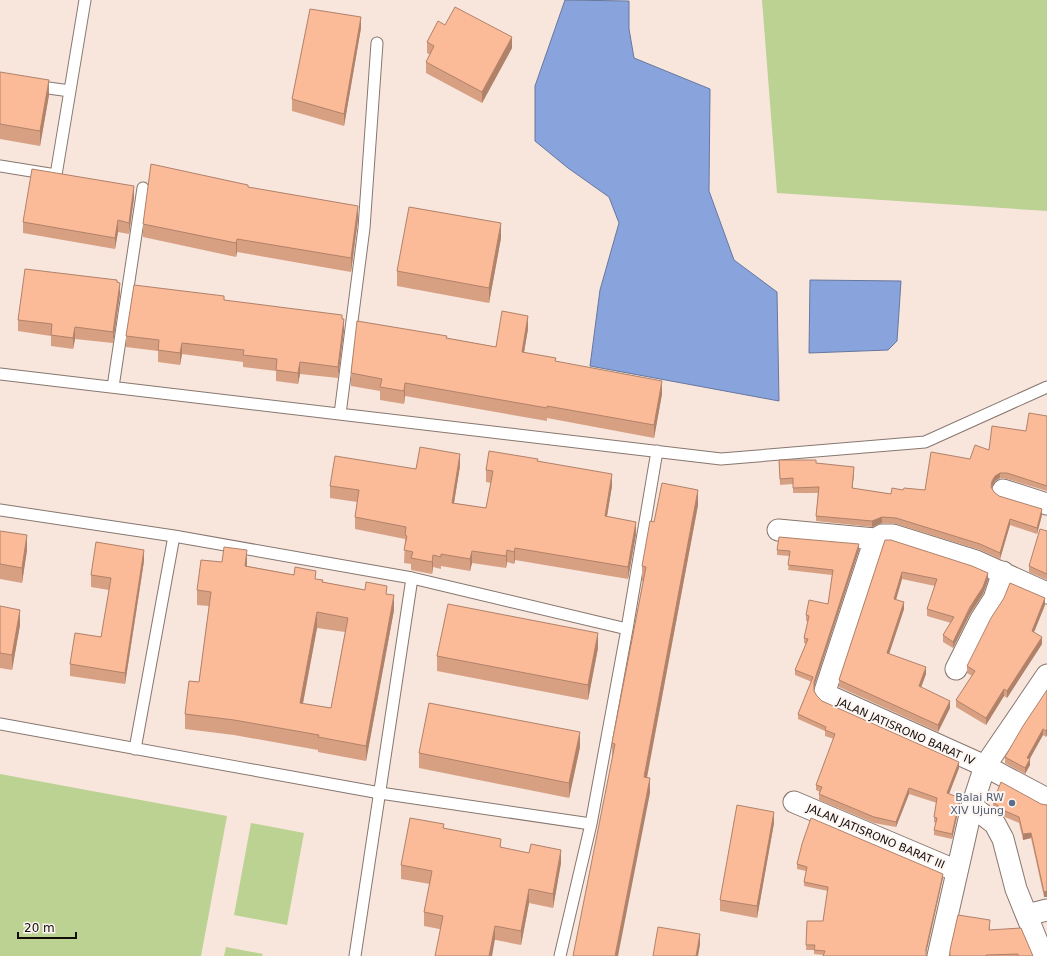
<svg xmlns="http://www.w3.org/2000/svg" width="1047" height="956" font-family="'DejaVu Sans',sans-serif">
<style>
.green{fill:#bbd293}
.water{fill:#89a4dd;stroke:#66779e}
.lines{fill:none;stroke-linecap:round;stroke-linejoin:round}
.service-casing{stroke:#87776f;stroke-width:13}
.minor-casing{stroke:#87776f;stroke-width:23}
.service{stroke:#fff;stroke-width:11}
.minor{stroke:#fff;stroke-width:21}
.wall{fill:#d8a083;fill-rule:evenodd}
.shaded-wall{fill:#b0826a}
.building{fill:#fbba98;stroke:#b0826a;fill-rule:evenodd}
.service-dot{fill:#5c6f8a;stroke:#fdf5f1;stroke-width:1.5}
.labels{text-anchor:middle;stroke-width:4;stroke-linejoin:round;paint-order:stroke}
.street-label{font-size:11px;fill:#130d0a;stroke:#fdf5f1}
.service-label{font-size:11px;fill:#4e5e75;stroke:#fdf5f1;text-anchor:end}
</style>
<rect width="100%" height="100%" fill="#f8e5dc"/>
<path class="green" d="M762,0h285v211l-270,-18z
M0,774l227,42 -26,140h-201z
M251,823l53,10 -17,92 -53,-10z
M226,947l37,7 -1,2h-38z"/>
<path class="water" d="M565,0l64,1v28l5,29 76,31 -1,102 25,69 43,32 2,109 -189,-35 10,-76 19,-67 -10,-26 -41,-29 -33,-27v-55z
M810,280l91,1 -4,60 -9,9 -79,3z"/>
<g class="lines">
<g class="service-casing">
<path id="service" d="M34,86l36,5
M0,166l56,9 29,-175
M0,374l721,85 204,-17 122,-55
M113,387l30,-199
M340,414l24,-186 13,-185
M0,510l174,26 238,42 215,51
M0,724l380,69 211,31
M135,749l39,-213
M355,956l57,-378
M560,956l31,-132 36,-195 30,-178"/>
</g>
<g class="minor-casing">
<path id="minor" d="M1003,490l44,14
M778,530l97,9
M1047,593l-71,-32 -83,-26h-11l-7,4 -50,152 2,4 158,71 62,33
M956,669l25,-50 13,-20 9,-27
M794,802l163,69
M972,806l23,18 8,15 13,50 27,67
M1027,915l20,-5
M938,956l34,-150 13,-40 62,-91"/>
</g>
<use href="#service" class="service"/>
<use href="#minor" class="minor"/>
</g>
<path class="wall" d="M445,25l67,23 -30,55 -56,-30v-11l4,-7 -3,-2v-11z
M361,28l-17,98 -52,-15v-12z
M0,72l49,23 -9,51 -40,-7z
M248,187l110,32 -7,53 -114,-20 -1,5 -93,-20v-13z
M134,198l-5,36 -11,-2 -3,17 -92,-16v-11z
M501,238l-12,65 -92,-17v-15z
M117,282l3,12 -7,49 -38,-4 -2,10 -22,-3v-10l-33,-5v-11z
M224,300l118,19 2,12 -6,47 -38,-4 -2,10 -22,-3v-10l-33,-4v-5l-61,-8 -2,11 -22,-3v-11l-32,-4v-11z
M528,329l-4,23 138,42 -8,44 -107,-20v3l-142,-25 -1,8 -24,-4v-9l-29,-5v-13l96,-35 49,9z
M1047,416v75l-40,-12 -7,-1 -5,3 -3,6 2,5 5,4 43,19 -5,19 -27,-9 -10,34 -20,-9 -84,-26 -14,-1 -10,4 -56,-6v-5l2,-23h-25v-9l-13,1 -1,-25 37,3 38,10 -2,15 39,6 12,-4h22l45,-31 56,-28z
M538,461l74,25 -5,30 29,18 -8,45 -113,-19 -1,4 -7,-2 -1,6 -34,-5 -2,8 -29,-5v3l-8,-2 -1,7 -21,-4v-6l-7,-1 1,-24 -50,-10v-12l2,-15 -27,-4v-12l86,-17 44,-3 -6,37 32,5 5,-25 -5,-1v-12z
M698,505l-51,273 3,15 -38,-36v-14l31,-162h-1v-15l12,-44z
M0,531l27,19 -5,33 -22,-4z
M1047,531v49l-18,-8v-6z
M885,540l103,40 -5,14 -13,20 -17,34 -10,-6v-7l8,-12 -24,-7v-7l8,-23 -33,-7 -6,21 8,9 -15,45 37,20 -5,13 29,21 -12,24 -99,-45v-7z
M777,550h82l-45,136v5l3,5 5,5 137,67 -10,26 11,9 -8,36 -18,-4v-5l2,-7 -2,-1v-5l3,-14 -28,-9 -13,33 -22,-4 -55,-23v-6l1,-2 -4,-2v-5l18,-46 -9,-3v-5l-27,-12v-5l14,-32 -17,-7v-5l11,-26 -2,-1v-5l4,-17h-2v-6l22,-11 4,-29 -44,-5 2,-14 -13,-1z
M144,561l-19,123 -55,-8v-12l31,-27 8,-47 -18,-3v-12z
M247,566l69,13 7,3 64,12 7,16 -28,151 -48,-9v-2l-84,-15 -49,-6v-15l14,-32 10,-76 -12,-1v-15zM317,628l28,4 -14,76 -28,-4z
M1045,605l-11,27 8,12 -35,54 -3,-2 -18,29 -30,-18v-7l16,-24 -5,-3v-7z
M0,606l20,19 -8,45 -12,-2z
M598,648l-10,52 -151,-29v-15z
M1047,690l-1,47 -3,-2 -14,24 1,6 -5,9 -20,-11v-6z
M580,747l-11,51 -150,-30v-15z
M993,802l48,2 6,1v93v-1h-3l-13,-59 -8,2 -4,-17 -14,-6 -12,-10z
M774,823l-17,95 -37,-7v-11z
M444,828l57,20 60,15 -8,45 -24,-5 -8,42 -97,-19v-14l6,-28 -29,-5v-14z
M797,864l146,14 -119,77 -10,-1v-4h-8l1,-29h16l5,-30 -24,-5v-4l2,-11 -9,-2z
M990,926v4l43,26h-83z"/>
<path class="shaded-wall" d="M361,17v11l-17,98v-12z
M512,37v11l-30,55v-11z
M49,80v15l-9,51v-15z
M134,186v12l-5,36v-11z
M358,206v13l-7,53v-14z
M118,220v12l-3,17v-11z
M501,223v15l-12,65v-15z
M237,239v13l-1,5v-14z
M120,283v11l-7,49v-11z
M528,316v13l-6,35v-12z
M344,319v12l-6,47v-11z
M75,327v12l-2,10v-11z
M182,343v11l-2,11v-12z
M300,362v12l-2,10v-11z
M662,381v13l-8,44v-13z
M405,383v13l-1,8v-13z
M460,454v12l-8,49v-12z
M854,467v6l-2,21v-6z
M1000,473v5l-5,3 -3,6v-6l3,-5z
M612,474v12l-7,42v-12z
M698,490v15l-54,287v-15z
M1042,509v6l-5,19v-6z
M882,517v6l-10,4v-6z
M1010,519v6l-10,34v-6z
M636,522v12l-8,45v-12z
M27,535v15l-5,33v-15z
M859,544v6l-45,137v-5z
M515,548v12l-1,4v-12z
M144,550v11l-19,123v-11z
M247,550v15l-2,16v-15z
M507,550v12l-1,6v-12z
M472,551v12l-2,8v-12z
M433,555v12l-1,7v-12z
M902,572v7l-8,27v-7z
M988,573v7l-5,14 -13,20 -17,34v-6z
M394,595v15l-28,151v-15z
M1045,598v7l-13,32v-6z
M904,602v7l-17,51v-7z
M20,610v15l-8,45v-15z
M317,612v16l-17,90v-15z
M598,633v15l-10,52v-15z
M1042,637v7l-35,54v-7z
M926,667v7l-7,19v-7z
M1004,689v7l-18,29v-7z
M950,701v7l-12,24v-7z
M1043,729v6l-16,29v-6z
M1047,729v6l-1,2v-6z
M580,732v15l-11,51v-15z
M1030,759v6l-5,9v-6z
M959,762v6l-12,31v-6z
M650,778v15l-32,163h-3z
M909,788v6l-13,33v-5z
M960,798v5l-8,36v-5z
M774,812v11l-17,95v-12z
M1031,833v5l-8,2v-6z
M561,850v13l-8,45v-14z
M943,874v4l-17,76v-5z
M529,889v14l-8,42v-14z
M1047,891v6h-3v-5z
M495,926v13l-3,17h-3z
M700,934v11l-2,11h-2z"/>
<path class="building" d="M455,7l57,30 -30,55 -56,-30 8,-16 -7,-4 11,-21 7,4z
M310,9l51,8 -17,97 -52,-15z
M0,72l49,8 -9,51 -40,-7z
M151,164l97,21v2l110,19 -7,52 -114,-19 -1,4 -93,-19z
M32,169l102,17 -5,37 -11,-3 -3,18 -92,-16z
M409,207l92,16 -12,65 -92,-17z
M25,269l92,11v2l3,1 -7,49 -38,-5 -2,11 -22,-3 1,-11 -34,-4z
M134,285l90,11v4l118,15v4h2l-6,48 -38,-5 -2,11 -22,-3 1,-11 -34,-4 1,-5 -62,-7 -2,10 -22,-3 1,-10 -33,-4z
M502,311l26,5 -6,36 34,6 -1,3 107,20 -8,44 -107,-19v2l-142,-25 -1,8 -24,-4 2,-8 -31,-6 6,-52 90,15 -1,2 50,9z
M1029,413l18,3v70l-40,-13h-7l-5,3 -3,5 -1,6 3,5 5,4 43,13 -5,19 -27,-9 -10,34 -20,-9 -84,-26 -14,-1 -10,4 -56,-5 3,-29 -26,1v-10l-13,1 -1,-19h37v3l38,4 -2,21 39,6 1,-6 11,2 1,-2 21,2 6,-38 39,7 5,-14 14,5 3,-24 34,5z
M420,447l40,7 -8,49 34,5 7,-37 -7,-1 3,-19 49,8 -1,2 75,13 -7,42 31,6 -8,45 -113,-19 -1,4 -7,-2 -1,6 -34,-5 -2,8 -29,-5v3l-8,-2 -1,7 -21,-4 2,-6 -9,-2 3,-14 -2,-1 1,-8 -51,-10 4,-27 -29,-4 5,-30 81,13z
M662,483l36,7 -54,287 6,1 -35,178h-42l42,-212 -3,-1 34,-176 -4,-1 8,-45 4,1z
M1040,529l7,2v43l-18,-8z
M0,531l27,4 -5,33 -22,-4z
M779,537l80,7 -45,138v9l3,5 5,5 137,61 -12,31 13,5 -8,36 -18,-4 3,-12 -3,-1 3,-19 -28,-10 -13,34 -22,-5 -55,-23 3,-7 -6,-2 19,-51 -10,-4 1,-3 -28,-13 15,-37 -18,-7 13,-31 -4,-1 5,-22 -3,-1 3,-15 19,4 5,-34 -45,-5 2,-14 -13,-1z
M885,540h6l81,26 16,7 -5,14 -13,20 -17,35 -10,-7 11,-18 -27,-8 10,-30 -35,-7 -8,27 10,3 -17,51 39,14 -7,19 31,15 -12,24 -99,-45z
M96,542l48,8 -19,123 -55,-9 5,-31 26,4 10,-59 -20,-3z
M224,547l23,3 -2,16 49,9 1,-8 21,4 -1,8 8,1 -1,2 43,8 1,-8 21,4 -1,8 8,1 -28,151 -48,-9 1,-2 -85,-15 -49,-6 4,-33 10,1 12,-90 -14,-2 4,-30 21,2zM317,612l31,6 -17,90 -31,-5z
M1010,583l35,15 -13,33 10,6 -35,54 -3,-2 -18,29 -30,-18 19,-29 -8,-5 24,-48 13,-20z
M448,604l150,29 -10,52 -151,-29z
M0,606l20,4 -8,45 -12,-2z
M1047,690v39l-1,2 -3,-2 -16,29 3,1 -5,9 -20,-11 18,-31z
M429,703l151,29 -11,51 -150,-30z
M1001,782l40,22 6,1v87v-1l-3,1 -13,-59 -8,1 -4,-17 -14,-6 -12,-9z
M737,805l37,7 -17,94 -37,-6z
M410,818l34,6 -1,4 58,11 -1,8 29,6 2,-9 30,6 -8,44 -24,-5 -8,42 -26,-5 -6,30h-54l8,-40 -19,-4 8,-41 -31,-6z
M811,818l132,56 -17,75v6l1,1h-104l2,-5 -11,-1 1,-5h-9l1,-24h16l5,-34 -24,-5 3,-15 -10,-3 5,-20z
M958,915l32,5 -1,10 32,-2 12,28h-15v-2l-32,1v1h-36v-6z
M658,927l42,7 -4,22h-43z"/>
<circle class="service-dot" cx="1012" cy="803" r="4"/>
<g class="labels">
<g class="street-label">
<text transform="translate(906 731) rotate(24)" y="4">JALAN JATISRONO BARAT IV</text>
<text transform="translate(876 836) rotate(23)" y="4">JALAN JATISRONO BARAT III</text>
</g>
<g class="service-label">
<text x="1004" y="801">Balai RW<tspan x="1004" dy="13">XIV Ujung</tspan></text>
</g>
</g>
<path d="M18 932v6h58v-6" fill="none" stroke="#130d0a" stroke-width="2"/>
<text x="24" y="932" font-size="12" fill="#130d0a" stroke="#fdf5f1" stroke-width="3" paint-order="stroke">20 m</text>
</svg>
